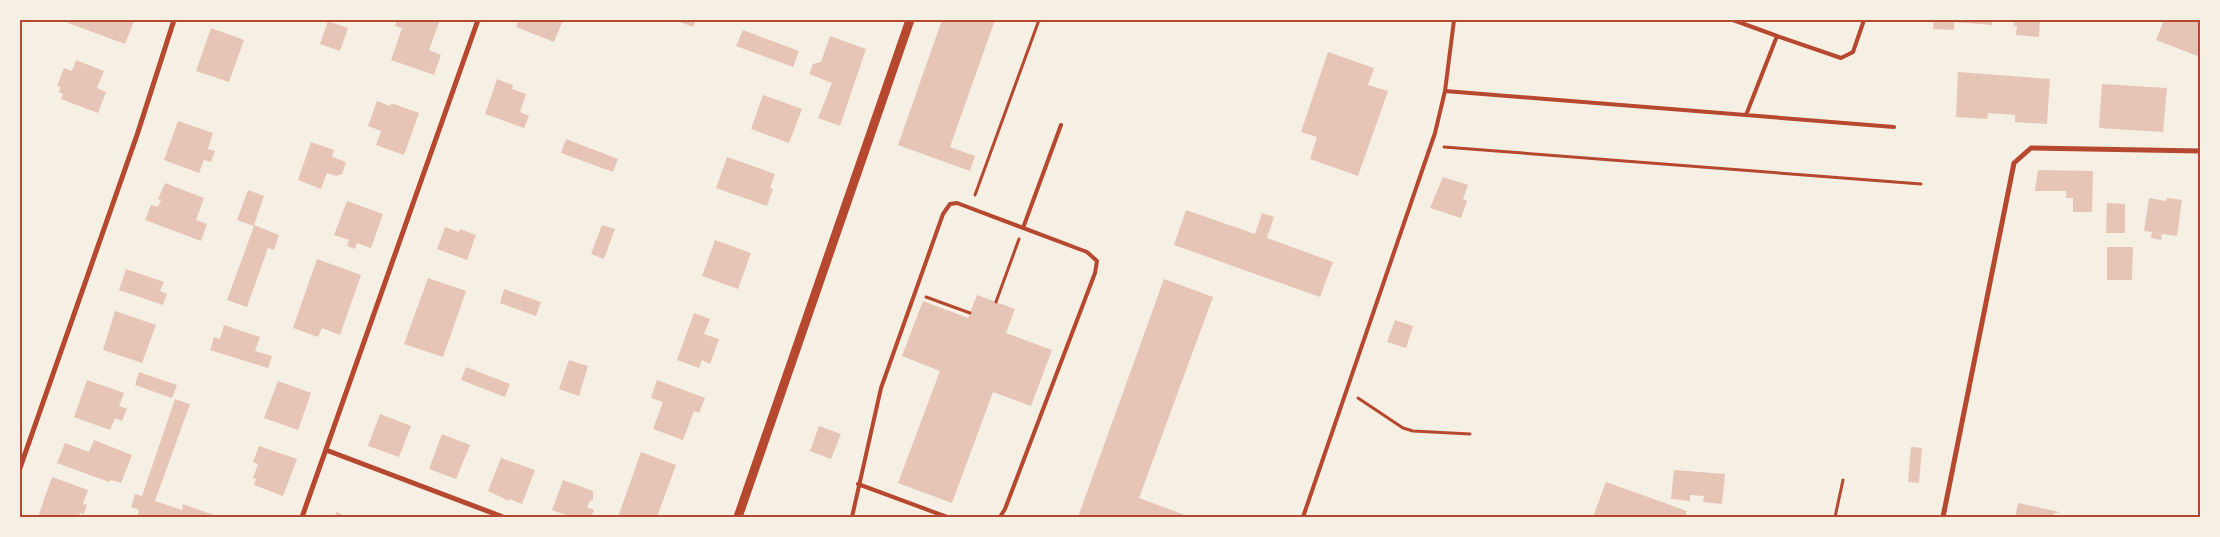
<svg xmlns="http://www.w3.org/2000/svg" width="2220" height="537" font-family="'Nunito Sans',sans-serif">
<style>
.building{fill:#e6c5b7}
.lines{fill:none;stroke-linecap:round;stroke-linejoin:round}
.path{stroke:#b5482f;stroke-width:3}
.service{stroke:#b5482f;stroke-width:4}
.minor{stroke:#b5482f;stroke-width:5}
.tertiary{stroke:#b5482f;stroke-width:9}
.neatline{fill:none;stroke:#b5482f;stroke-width:2}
</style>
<rect width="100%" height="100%" fill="#f6efe4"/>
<path class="building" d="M69,20h61l4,1 -9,23 -57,-21z
M397,20h43l-11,30 12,5 -7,20 -43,-15 11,-32 -7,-2z
M519,20h44l-9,22 -38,-15z
M675,20h21l-3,7z
M942,20h53l-45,127 25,9 -5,15 -72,-26z
M1934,20h58v5l-38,-3v8l-21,-1z
M2008,20h32l-1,17 -23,-2 1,-9h-3v-4z
M2164,20h36v37l-44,-17z
M328,21l20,7 -8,23 -20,-7z
M211,28l33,12 -15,42 -33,-11z
M743,30l56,21 -6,16 -57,-21z
M830,36l36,13 -26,77 -22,-8 14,-35 -23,-9 4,-10 8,-2z
M1328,52l46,16 -6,17 20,6 -30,85 -48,-17 7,-22 -16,-5z
M76,60l28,11 -7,17 9,4 -8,21 -37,-14 2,-5 -4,-2 2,-5 -4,-1 7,-18 8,3z
M1958,72l92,7 -3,45 -32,-2v-7l-27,-2 -1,6 -31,-2z
M497,79l16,6 -1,4 14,5 -6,18 9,4 -5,12 -39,-14z
M2102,84l65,4 -4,44 -64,-4z
M763,95l39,14 -13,34 -38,-14z
M377,101l13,5 1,-3 28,10 -15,42 -28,-10 5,-14 -13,-5z
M178,121l35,12 -5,16 7,2 -4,11 -7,-2 -5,13 -35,-13z
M566,139l52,20 -5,13 -52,-19z
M311,142l23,8 -2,7 14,5 -4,12 -6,2 -9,-3 -6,16 -23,-9z
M727,157l48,17 -5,14 3,1 -6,17 -51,-18z
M2038,170l55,1 -1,41h-19v-14h-7v-7h-31z
M1443,177l25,8 -5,14 4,2 -6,17 -31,-10z
M165,183l39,15 -8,22 11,4 -6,17 -56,-21 6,-15 7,2 3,-7 -3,-1z
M248,190l16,6 -10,29 25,10 -5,15 -6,-2 -21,59 -20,-7 27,-74 -17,-6z
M2149,198l17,3 1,-3 15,2 -5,36 -15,-2 -1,6 -10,-2 1,-6 -8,-1z
M347,201l36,13 -12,34 -14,-5 -2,6 -8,-3 2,-6 -15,-5z
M2107,203l18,1v29h-19z
M1186,210l69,24 7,-21 12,4 -7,21 66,24 -13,35 -146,-52z
M602,225l13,4 -11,30 -13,-5z
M445,227l14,5 1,-3 16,6 -9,25 -30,-11z
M715,240l36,13 -13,36 -36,-13z
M2107,247h26l-1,33h-25z
M317,259l44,16 -21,60 -18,-7 -4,9 -25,-9z
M126,269l38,13 -4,9 7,3 -4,11 -44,-15z
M428,278l38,13 -23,66 -39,-13z
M1164,279l49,18 -74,201 51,19h-112z
M504,289l37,13 -5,14 -36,-13z
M977,295l38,14 -9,24 46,17 -21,56 -38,-14 -41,111 -54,-20 42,-112 -38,-15 21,-55 45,17z
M115,311l41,14 -14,38 -39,-13z
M694,313l16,6 -6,15 15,5 -9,25 -8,-4 -3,8 -22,-8z
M1395,320l18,6 -7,22 -19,-6z
M224,325l36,12 -5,14 17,5 -4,12 -58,-18 4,-13 6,2z
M569,360l19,6 -9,30 -20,-7z
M466,367l44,17 -5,13 -44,-17z
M139,372l38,13 -5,13 -37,-13z
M87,380l37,13 -5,13 8,3 -5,12 -7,-3 -5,12 -36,-13z
M657,380l48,18 -6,15 -5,-2 -11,29 -30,-11 10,-27 -12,-4z
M278,381l33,12 -13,37 -34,-12z
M175,399l15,5 -35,97 27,9 1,-6 36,13 -69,-2v2h-13l2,-7 -8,-3 4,-13 7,2z
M380,414l31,12 -12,31 -31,-11z
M819,426l22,8 -10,25 -21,-8z
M442,434l28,11 -14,34 -27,-10z
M94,440l38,15 -11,28 -10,-3 -2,2 -52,-19 8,-20 24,9z
M259,446l38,13 -14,37 -29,-11 2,-6 -3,-1 5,-14 -5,-2z
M1911,447l11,1 -3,35 -11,-1z
M641,452l35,13 -19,52h-39z
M501,458l34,12 -13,34 -12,-5 -1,2 -21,-10z
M1674,470l51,4 -3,30 -19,-2 1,-6 -14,-1v6l-19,-2z
M52,477l36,13 -5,14 4,1 -3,9 -4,-1 -2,4h-40z
M563,480l30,11v9l-3,1 -3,6 7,3 -3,7h-20l-19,-7z
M1606,482l81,29 -2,6h-92z
M2018,503l41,9v1h-5v4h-39z
M336,512l13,5h-14z"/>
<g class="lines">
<path class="path" d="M1444,147l477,37
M975,195l64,-175
M926,297l44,16
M996,302l23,-63
M1358,398l45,30 10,3 57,3
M1835,517l8,-37"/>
<path class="service" d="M1733,20l44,16 -31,79
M1777,36l64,22 12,-6 11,-32
M1445,91l449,36
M1023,228l38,-103
M858,484l89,33
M852,517l29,-129 62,-174 7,-10 7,-1 130,49 10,9 -2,12 -90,236 -5,8
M1303,517l132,-384 10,-42 9,-71"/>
<path class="minor" d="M326,450l177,67
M20,468l117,-333 37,-115
M302,517l176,-497
M1943,517l71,-354 17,-15 169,3"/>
<path class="tertiary" d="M738,517l172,-497"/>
</g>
<rect width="2220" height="537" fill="none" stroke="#f6efe4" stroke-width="42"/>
<rect x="21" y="21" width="2178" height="495" class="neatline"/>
</svg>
